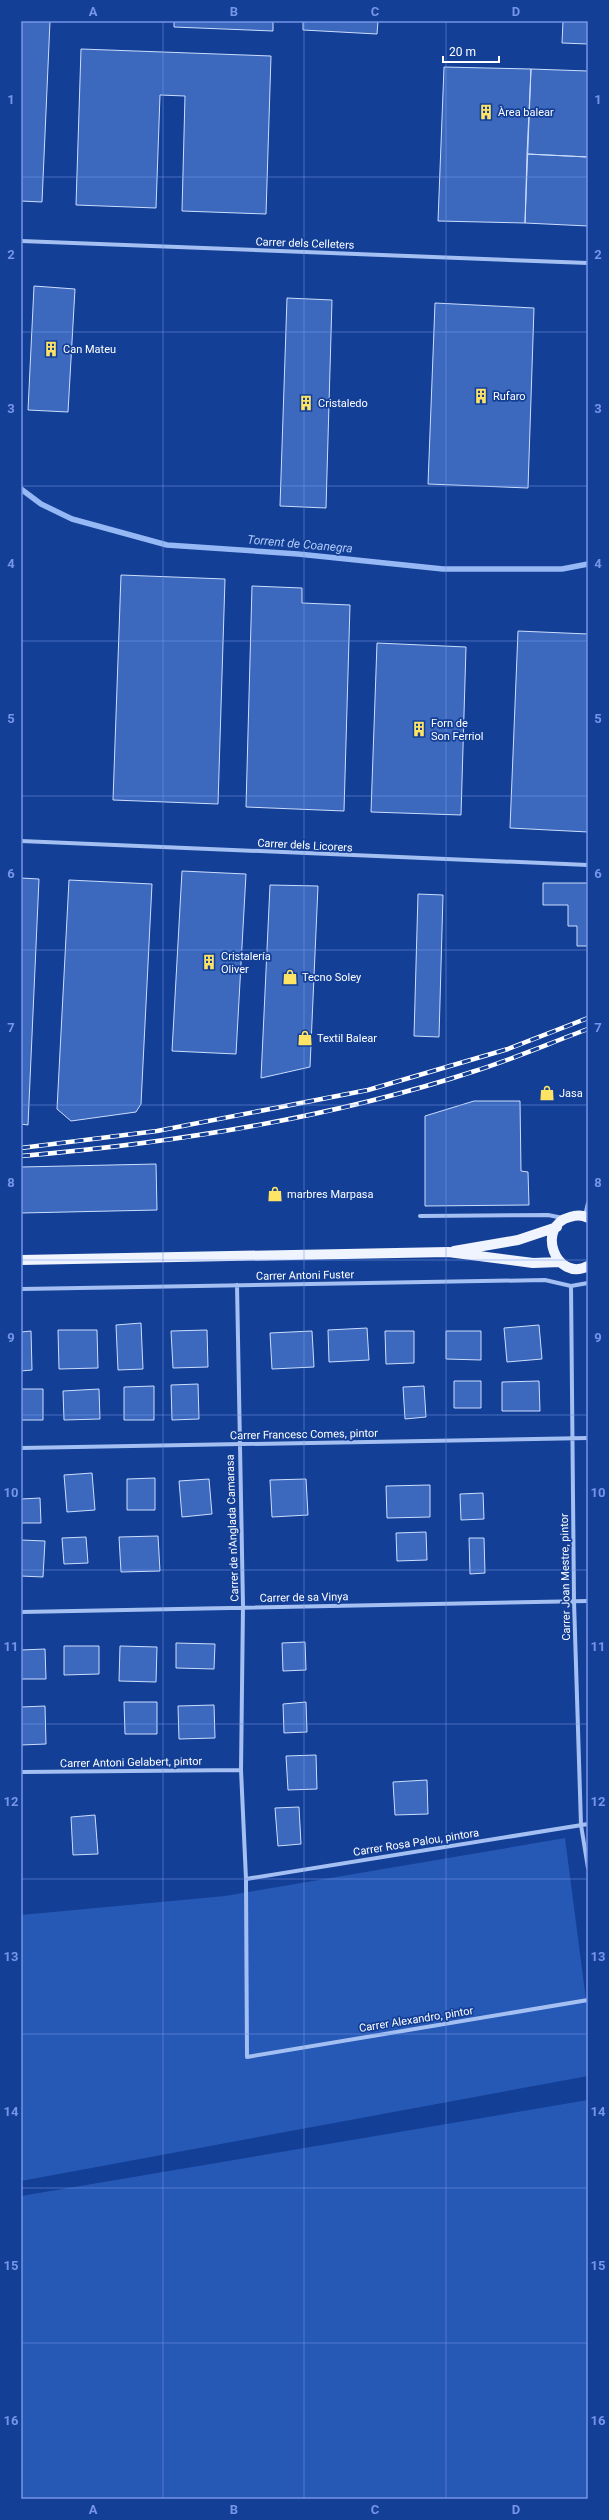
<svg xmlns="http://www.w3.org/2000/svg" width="609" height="2520" font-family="Roboto,sans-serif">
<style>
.green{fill:#2658b5}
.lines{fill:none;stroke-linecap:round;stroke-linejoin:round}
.stream{stroke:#96b8f5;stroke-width:5.5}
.building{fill:#3c69be;stroke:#ccddfd}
.street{stroke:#a4bff2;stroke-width:4}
.primary{stroke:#eff4ff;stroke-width:10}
.rail-casing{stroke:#fff;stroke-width:4.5}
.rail{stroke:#133f96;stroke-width:3;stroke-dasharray:9;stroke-linecap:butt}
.grid{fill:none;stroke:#7795e8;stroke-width:1;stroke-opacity:0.55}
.labels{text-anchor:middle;stroke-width:3.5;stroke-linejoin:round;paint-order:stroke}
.poi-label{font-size:11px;fill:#fff;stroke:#133f96;text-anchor:start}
.street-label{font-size:11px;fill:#fff;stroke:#133f96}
.water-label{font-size:12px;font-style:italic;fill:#b0caf9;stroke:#133f96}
.neatline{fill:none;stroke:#7795e8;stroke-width:1.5}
.grid-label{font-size:13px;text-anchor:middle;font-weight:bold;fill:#7795e8}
</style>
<rect width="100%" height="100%" fill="#133f96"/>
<path class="green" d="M565,1838l23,177v61l-567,105v-266l204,-19z
M588,2100v399h-567v-303z"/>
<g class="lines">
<path class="stream" d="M21,489l20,15 31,15 95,26 131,9 145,15h119l26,-5"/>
</g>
<path class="building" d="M21,21h29l-8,181 -21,-1z
M174,21h99v10l-99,-4z
M303,21h75l-1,13 -74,-4z
M563,21h25v23l-26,-1z
M81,49l190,7 -5,158 -84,-3 3,-115 -25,-1 -4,113 -80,-3z
M444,67l87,2 -6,154 -87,-2z
M531,69l57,2v86l-61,-3z
M527,154l61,3v69l-63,-3z
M34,286l41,3 -7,123 -40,-2z
M287,298l45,2 -6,208 -46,-2z
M435,303l99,5 -6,180 -100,-4z
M121,575l104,4 -7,225 -105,-4z
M252,586l50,2v15l48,2 -6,206 -98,-4z
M518,631l70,3v198l-78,-4z
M377,643l89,4 -5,168 -90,-3z
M182,871l64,3 -10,180 -64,-3z
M21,878l18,1 -11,246 -7,-1z
M69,880l83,4 -11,220 -5,8 -65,9 -14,-12z
M543,883h45v63h-11v-20h-9v-21h-25z
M270,885l48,1 -8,181 -49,11z
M418,894l25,1 -4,142 -25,-1z
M474,1101h46l1,70 7,1 1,33 -104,1v-90z
M156,1164l1,46 -136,3v-46z
M141,1323l2,46 -25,1 -2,-45z
M539,1325l3,34 -35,3 -3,-34z
M367,1328l2,32 -40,2 -1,-32z
M58,1330h39l1,38 -39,1z
M207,1330l1,37 -35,1 -2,-37z
M31,1331l1,39 -11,1v-39z
M312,1331l2,36 -42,2 -2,-36z
M385,1331h29v32l-28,1z
M446,1331h35v29l-35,-1z
M454,1381h27v27h-27z
M539,1381l1,30h-38v-29z
M198,1384l1,35 -27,1 -1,-35z
M154,1386v34h-30v-33z
M424,1386l2,31 -21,2 -2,-32z
M21,1389h22v31h-22z
M99,1389l1,30 -36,1 -1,-29z
M92,1473l3,37 -28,2 -3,-37z
M155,1478v32h-28v-31z
M209,1479l3,35 -30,3 -3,-36z
M306,1479l2,36 -36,2 -2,-37z
M430,1485v32l-43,1 -1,-32z
M483,1493l1,26 -23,1 -1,-26z
M40,1498l1,25h-20v-24z
M426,1532l1,28 -30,1 -1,-28z
M158,1536l2,35 -39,1 -2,-35z
M86,1537l2,26 -24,1 -2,-26z
M469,1538h15l1,35 -15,1z
M21,1540l24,1 -2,36 -22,-1z
M305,1642l1,28 -23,1 -1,-28z
M176,1643l39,1 -1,25 -38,-1z
M64,1646h35v28l-35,1z
M120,1646l37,1 -1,35 -37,-1z
M45,1649l1,30h-25v-29z
M124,1702h33v32h-32z
M306,1702l1,30 -23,1 -1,-29z
M214,1705l1,33 -36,1 -1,-33z
M45,1706l1,38 -25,1v-38z
M316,1755l1,34 -29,1 -2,-34z
M427,1780l1,34 -33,1 -2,-33z
M299,1807l2,37 -23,2 -3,-38z
M95,1815l3,39 -25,1 -2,-38z"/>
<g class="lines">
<path class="street" d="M21,241l567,22
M21,841l567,24
M420,1216l128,-1 15,3
M585,1216l3,-13
M237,1285l6,321 -2,164 5,109 1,178 341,-57
M571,1286l3,315 7,224 7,43
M21,1289l524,-9 26,6 17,-3
M21,1448l567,-10
M21,1612l567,-11
M21,1772l220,-2
M246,1879l342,-55"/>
<path class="primary" d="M588,1218c-5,-3 -12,-3 -18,-1 -35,9 -14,66 18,49
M454,1251l64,-11 39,-13
M21,1260l427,-8 85,11 27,-1"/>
<g class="rail-casing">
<path id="rail" d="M21,1148l136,-17 211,-41 140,-41 80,-31
M21,1156c153,-13 307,-37 454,-85 38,-12 75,-28 113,-42"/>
</g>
<use href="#rail" class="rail"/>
</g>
<path class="grid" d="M163,21v2478M304,21v2478M446,21v2478M21,177h567M21,332h567M21,486h567M21,641h567M21,796h567M21,950h567M21,1105h567M21,1260h567M21,1415h567M21,1570h567M21,1724h567M21,1879h567M21,2034h567M21,2188h567M21,2343h567"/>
<defs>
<g id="building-bare" transform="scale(1.2)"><path d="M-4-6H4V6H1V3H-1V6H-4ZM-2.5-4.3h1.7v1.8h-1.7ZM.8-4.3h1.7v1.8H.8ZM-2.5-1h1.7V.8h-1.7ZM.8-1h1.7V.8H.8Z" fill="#ffe365" stroke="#133f96" stroke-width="2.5" paint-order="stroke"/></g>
<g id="shop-bare" transform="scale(1.2)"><path d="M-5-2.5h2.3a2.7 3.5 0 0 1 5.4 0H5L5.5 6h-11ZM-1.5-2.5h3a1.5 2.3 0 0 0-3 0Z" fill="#ffe365" stroke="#133f96" stroke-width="2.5" paint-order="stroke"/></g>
</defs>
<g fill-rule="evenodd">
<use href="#building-bare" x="486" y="112"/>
<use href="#building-bare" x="51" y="349"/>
<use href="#building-bare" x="481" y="396"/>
<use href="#building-bare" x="306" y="403"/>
<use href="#building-bare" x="419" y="729"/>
<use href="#building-bare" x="209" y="962"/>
<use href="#shop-bare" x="290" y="977"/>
<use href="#shop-bare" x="305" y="1038"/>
<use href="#shop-bare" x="547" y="1093"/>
<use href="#shop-bare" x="275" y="1194"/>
</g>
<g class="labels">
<g class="poi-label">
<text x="498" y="116">Àrea balear</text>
<text x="63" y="353">Can Mateu</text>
<text x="493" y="400">Rufaro</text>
<text x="318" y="407">Cristaledo</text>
<text x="431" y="727">Forn de<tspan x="431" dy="13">Son Ferriol</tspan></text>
<text x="221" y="960">Cristalería<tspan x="221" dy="13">Oliver</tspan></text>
<text x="302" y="981">Tecno Soley</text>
<text x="317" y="1042">Textil Balear</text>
<text x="559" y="1097">Jasa</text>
<text x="287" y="1198">marbres Marpasa</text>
</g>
<g class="street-label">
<text transform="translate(305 243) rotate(2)" y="4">Carrer dels Celleters</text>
<text transform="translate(305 845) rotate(3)" y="4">Carrer dels Licorers</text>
<text transform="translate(305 1275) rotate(-1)" y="4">Carrer Antoni Fuster</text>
<text transform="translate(304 1434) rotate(-1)" y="4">Carrer Francesc Comes, pintor</text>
<text transform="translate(232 1528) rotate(-92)" y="4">Carrer de n'Anglada Camarasa</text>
<text transform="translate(565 1577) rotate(-91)" y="4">Carrer Joan Mestre, pintor</text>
<text transform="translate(304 1597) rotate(-1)" y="4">Carrer de sa Vinya</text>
<text transform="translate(131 1762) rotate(-1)" y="4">Carrer Antoni Gelabert, pintor</text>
<text transform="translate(416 1842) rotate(-9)" y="4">Carrer Rosa Palou, pintora</text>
<text transform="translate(416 2019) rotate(-9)" y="4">Carrer Alexandro, pintor</text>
</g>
<g class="water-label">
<text transform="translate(300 544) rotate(5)" y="4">Torrent de Coanegra</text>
</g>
</g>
<rect width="609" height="2520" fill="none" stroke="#133f96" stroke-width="44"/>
<path d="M443 56v6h56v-6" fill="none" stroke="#ffffff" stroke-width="2"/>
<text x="449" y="56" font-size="12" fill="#ffffff" stroke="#133f96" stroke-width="3" paint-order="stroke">20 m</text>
<rect x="22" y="22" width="565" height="2476" class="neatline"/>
<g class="grid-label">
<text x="93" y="16">A</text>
<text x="234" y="16">B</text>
<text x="375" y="16">C</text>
<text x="516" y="16">D</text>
<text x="11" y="104">1</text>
<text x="598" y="104">1</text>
<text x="11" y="259">2</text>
<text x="598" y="259">2</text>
<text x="11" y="413">3</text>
<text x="598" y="413">3</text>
<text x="11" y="568">4</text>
<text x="598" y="568">4</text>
<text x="11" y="723">5</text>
<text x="598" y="723">5</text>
<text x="11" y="878">6</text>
<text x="598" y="878">6</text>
<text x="11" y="1032">7</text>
<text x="598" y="1032">7</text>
<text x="11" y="1187">8</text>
<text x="598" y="1187">8</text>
<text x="11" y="1342">9</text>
<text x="598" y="1342">9</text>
<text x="11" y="1497">10</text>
<text x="598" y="1497">10</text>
<text x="11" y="1651">11</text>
<text x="598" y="1651">11</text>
<text x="11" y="1806">12</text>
<text x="598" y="1806">12</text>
<text x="11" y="1961">13</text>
<text x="598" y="1961">13</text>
<text x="11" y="2116">14</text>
<text x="598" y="2116">14</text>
<text x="11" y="2270">15</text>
<text x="598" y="2270">15</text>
<text x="11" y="2425">16</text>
<text x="598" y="2425">16</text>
<text x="93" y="2514">A</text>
<text x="234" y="2514">B</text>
<text x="375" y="2514">C</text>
<text x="516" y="2514">D</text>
</g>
</svg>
